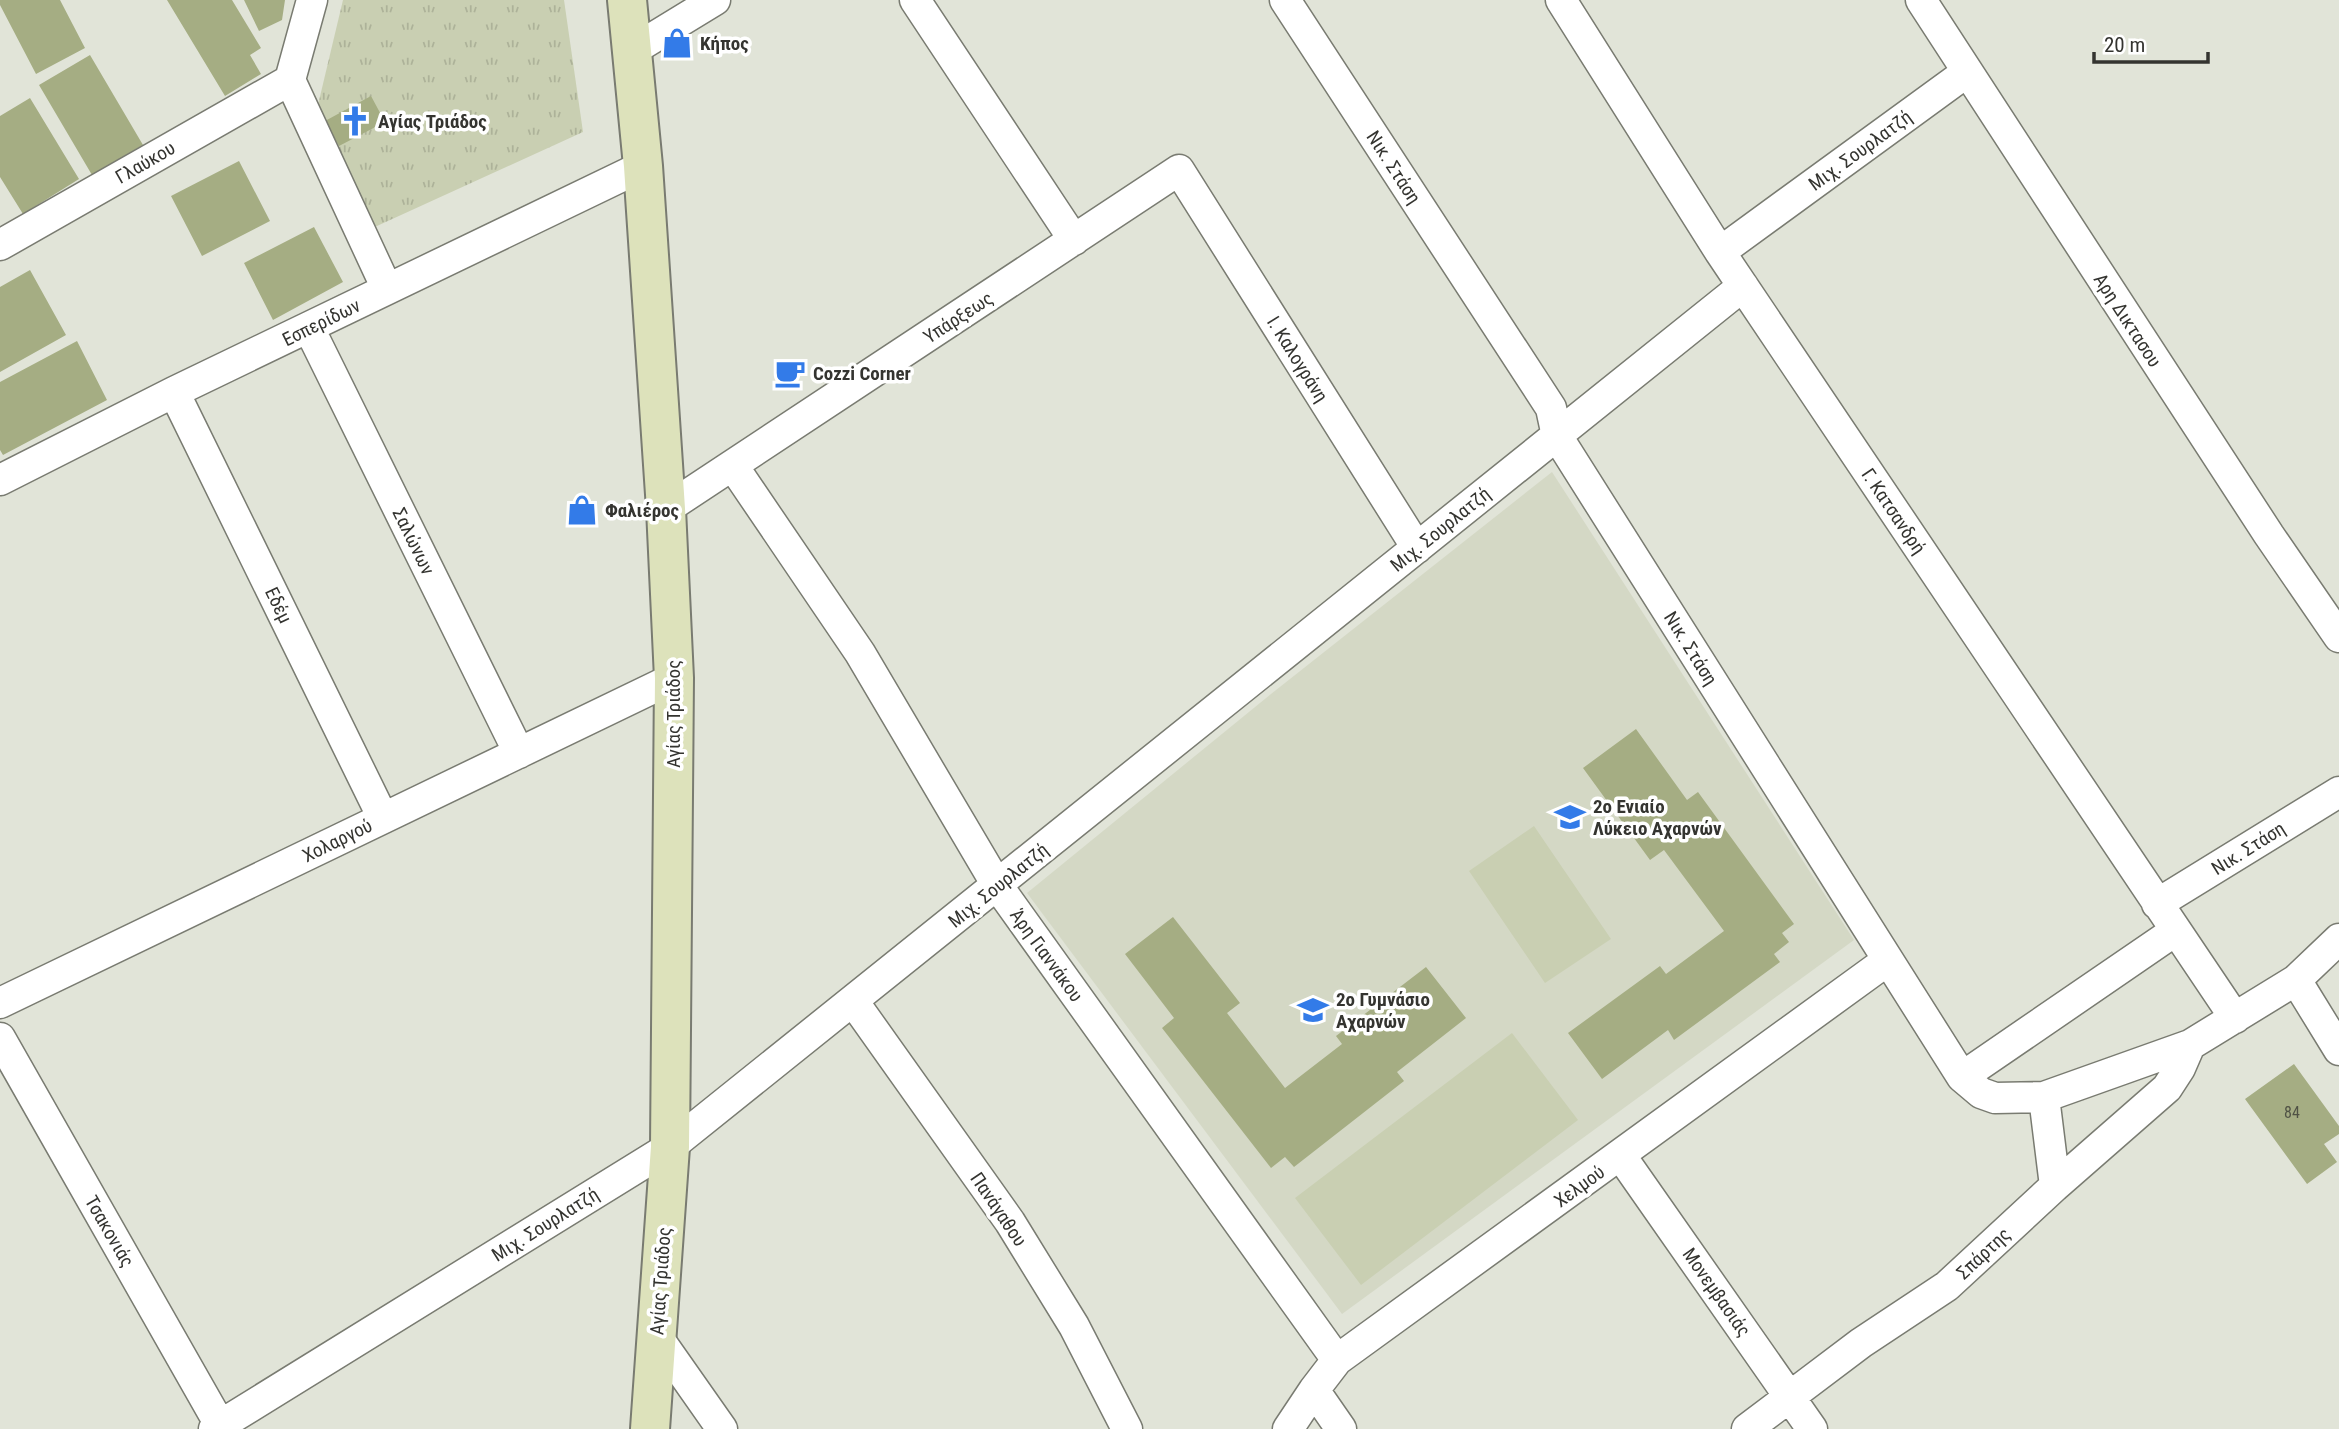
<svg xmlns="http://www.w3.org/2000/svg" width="2339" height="1429" font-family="'Roboto Condensed',sans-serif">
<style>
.built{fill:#d4d8c5}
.park{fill:url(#park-tufts)}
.pitch{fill:#c9cfb2}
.building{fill:#a5ad83}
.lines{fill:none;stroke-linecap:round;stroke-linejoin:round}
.street-casing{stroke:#797b71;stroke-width:33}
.secondary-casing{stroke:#797b71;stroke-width:42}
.street{stroke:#fff;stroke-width:30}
.secondary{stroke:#dde2bb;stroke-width:38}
.labels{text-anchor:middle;stroke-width:7;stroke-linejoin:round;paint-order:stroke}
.number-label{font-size:16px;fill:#505245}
.poi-label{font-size:19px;font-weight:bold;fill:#343430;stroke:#fff;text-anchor:start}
.street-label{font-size:19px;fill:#343430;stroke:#fff}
</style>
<defs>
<pattern id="park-tufts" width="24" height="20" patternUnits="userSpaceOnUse" patternTransform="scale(1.75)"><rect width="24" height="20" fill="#c9cfb2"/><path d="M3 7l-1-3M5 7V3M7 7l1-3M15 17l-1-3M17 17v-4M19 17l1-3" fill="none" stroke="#adb299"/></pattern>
</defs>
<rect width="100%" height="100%" fill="#e1e4d8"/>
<path class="built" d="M1552,472l302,468 -512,374 -315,-421 244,-199z"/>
<path class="park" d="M343,0h221l19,132 -217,99 -54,-101z"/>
<path class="pitch" d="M1534,826l77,113 -66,44 -76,-112z
M1512,1033l66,87 -217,165 -66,-87z"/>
<path class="building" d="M0,0h60l25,48 -49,26 -36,-69z
M167,0h65l29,48 -11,7 11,19 -36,22z
M244,0h41l-3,20 -23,11z
M90,55l53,90 -51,30 -53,-90z
M371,96l14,26 -46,24 -14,-25z
M30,98l49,81 -56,35 -23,-37v-61z
M239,161l31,60 -68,35 -31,-60z
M314,227l29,55 -70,38 -29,-57z
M30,270l36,65 -66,37v-85z
M77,341l30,59 -104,55 -3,-5v-68z
M1636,729l51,71 11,-8 96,132 -12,9 7,9 -15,12 6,8 -106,78 -6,-10 -66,49 -34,-46 92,-67 6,8 58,-43 -60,-81 -14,10 -67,-92z
M1173,917l67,86 -13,10 58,75 57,-44 -6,-8 90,-69 40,51 -69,54 7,9 -110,86 -9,-10 -14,11 -109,-140 12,-10 -49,-64z
M2294,1064l45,62v8l-15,10 13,18 -30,22 -62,-85z"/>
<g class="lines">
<g class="street-casing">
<path id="street" d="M312,0l-22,80 97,209
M915,0l159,240
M1285,0l266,408 6,28 405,641 213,-146
M1561,0l159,252 515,766
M1921,0l348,535 70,102
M633,50l82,-50
M0,245l290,-165
M1720,252l247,-180
M309,328l210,425
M174,392l209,426
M733,466l127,187 137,232 340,475
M0,480l174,-88 469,-226
M666,509l513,-339 238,378
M2157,904l182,-112
M2296,980l43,70
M853,1001l157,221 64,104 53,103
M0,1003l674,-325
M0,1038l220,387
M1962,1077l19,16 14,5 49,-1 146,-52 106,-65 43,-41
M2044,1097l11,89
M1621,1156l191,273
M656,1335l66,94
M1314,1390l27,39
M214,1429l456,-282 1073,-861
M1288,1429l26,-39 23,-30 551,-400
M1747,1429l114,-86 86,-57 108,-100 112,-98 13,-20 10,-23"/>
</g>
<g class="secondary-casing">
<path id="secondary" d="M627,0l16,166 23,343 8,169 -4,469 -20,282"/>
</g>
<use href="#street" class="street"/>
<use href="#secondary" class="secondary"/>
</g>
<defs>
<g id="shop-bare" transform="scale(2.415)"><path d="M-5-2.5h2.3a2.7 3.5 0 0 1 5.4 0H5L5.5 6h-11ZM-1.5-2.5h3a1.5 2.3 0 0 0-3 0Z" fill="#337be8" stroke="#fff" stroke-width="2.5" paint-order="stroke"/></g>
<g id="church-bare" transform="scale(2.415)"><path d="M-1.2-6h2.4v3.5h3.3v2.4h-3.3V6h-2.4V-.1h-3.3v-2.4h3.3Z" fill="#337be8" stroke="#fff" stroke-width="2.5" paint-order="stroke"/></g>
<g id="cafe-bare" transform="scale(2.415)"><path d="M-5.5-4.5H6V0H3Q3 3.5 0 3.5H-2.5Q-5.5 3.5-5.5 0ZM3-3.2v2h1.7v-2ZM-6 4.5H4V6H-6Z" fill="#337be8" stroke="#fff" stroke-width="2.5" paint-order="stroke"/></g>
<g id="school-bare" transform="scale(2.415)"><path d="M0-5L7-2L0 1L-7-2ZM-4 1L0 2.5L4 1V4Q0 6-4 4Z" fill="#337be8" stroke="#fff" stroke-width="2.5" paint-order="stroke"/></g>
</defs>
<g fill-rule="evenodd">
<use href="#shop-bare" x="677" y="43"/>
<use href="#church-bare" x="355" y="121"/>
<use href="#cafe-bare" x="790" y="373"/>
<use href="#shop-bare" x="582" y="510"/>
<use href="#school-bare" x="1570" y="817"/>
<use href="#school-bare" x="1313" y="1010"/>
</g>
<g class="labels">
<g class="number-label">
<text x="2292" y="1118">84</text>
</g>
<g class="poi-label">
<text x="700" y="50">Κήπος</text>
<text x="378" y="128">Αγίας Τριάδος</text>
<text x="813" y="380">Cozzi Corner</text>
<text x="605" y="517">Φαλιέρος</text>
<text x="1593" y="813">2ο Ενιαίο<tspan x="1593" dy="22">Λύκειο Αχαρνών</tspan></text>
<text x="1336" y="1006">2ο Γυμνάσιο<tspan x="1336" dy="22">Αχαρνών</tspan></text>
</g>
<g class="street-label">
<text transform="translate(1860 150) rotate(-36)" y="7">Μιχ. Σουρλατζή</text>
<text transform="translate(145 162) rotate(-30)" y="7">Γλαύκου</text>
<text transform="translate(1394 167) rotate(57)" y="7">Νικ. Στάση</text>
<text transform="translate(958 317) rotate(-33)" y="7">Υπάρξεως</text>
<text transform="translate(2128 320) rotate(57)" y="7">Αρη Δικτασου</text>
<text transform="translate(321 322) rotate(-26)" y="7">Εσπερίδων</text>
<text transform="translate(1298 359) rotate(58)" y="7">Ι. Καλογράνη</text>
<text transform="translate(1894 511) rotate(56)" y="7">Γ. Κατσανδρή</text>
<text transform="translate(1440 529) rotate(-39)" y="7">Μιχ. Σουρλατζή</text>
<text transform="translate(414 541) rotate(64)" y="7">Σαλώνων</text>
<text transform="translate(279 605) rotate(64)" y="7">Εδέμ</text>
<text transform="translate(1691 648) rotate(58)" y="7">Νικ. Στάση</text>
<text transform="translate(673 714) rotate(-90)" y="7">Αγίας Τριάδος</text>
<text transform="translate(337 840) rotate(-26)" y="7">Χολαργού</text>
<text transform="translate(2248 848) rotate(-32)" y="7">Νικ. Στάση</text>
<text transform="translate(998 885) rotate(-39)" y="7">Μιχ. Σουρλατζή</text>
<text transform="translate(1047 955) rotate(54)" y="7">Άρη Γιαννάκου</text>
<text transform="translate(1579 1186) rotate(-36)" y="7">Χελμού</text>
<text transform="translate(999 1209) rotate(56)" y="7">Πανάγαθου</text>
<text transform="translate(545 1224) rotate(-32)" y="7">Μιχ. Σουρλατζή</text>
<text transform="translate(110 1231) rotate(60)" y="7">Τσακονιάς</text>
<text transform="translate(1983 1253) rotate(-43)" y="7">Σπάρτης</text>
<text transform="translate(660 1281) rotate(-86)" y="7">Αγίας Τριάδος</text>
<text transform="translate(1717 1292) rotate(55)" y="7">Μονεμβασιάς</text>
</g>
</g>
<path d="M2094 52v10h114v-10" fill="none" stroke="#343430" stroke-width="3.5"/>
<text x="2104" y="52" font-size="21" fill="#343430" stroke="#ffffff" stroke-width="5" paint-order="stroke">20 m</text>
</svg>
